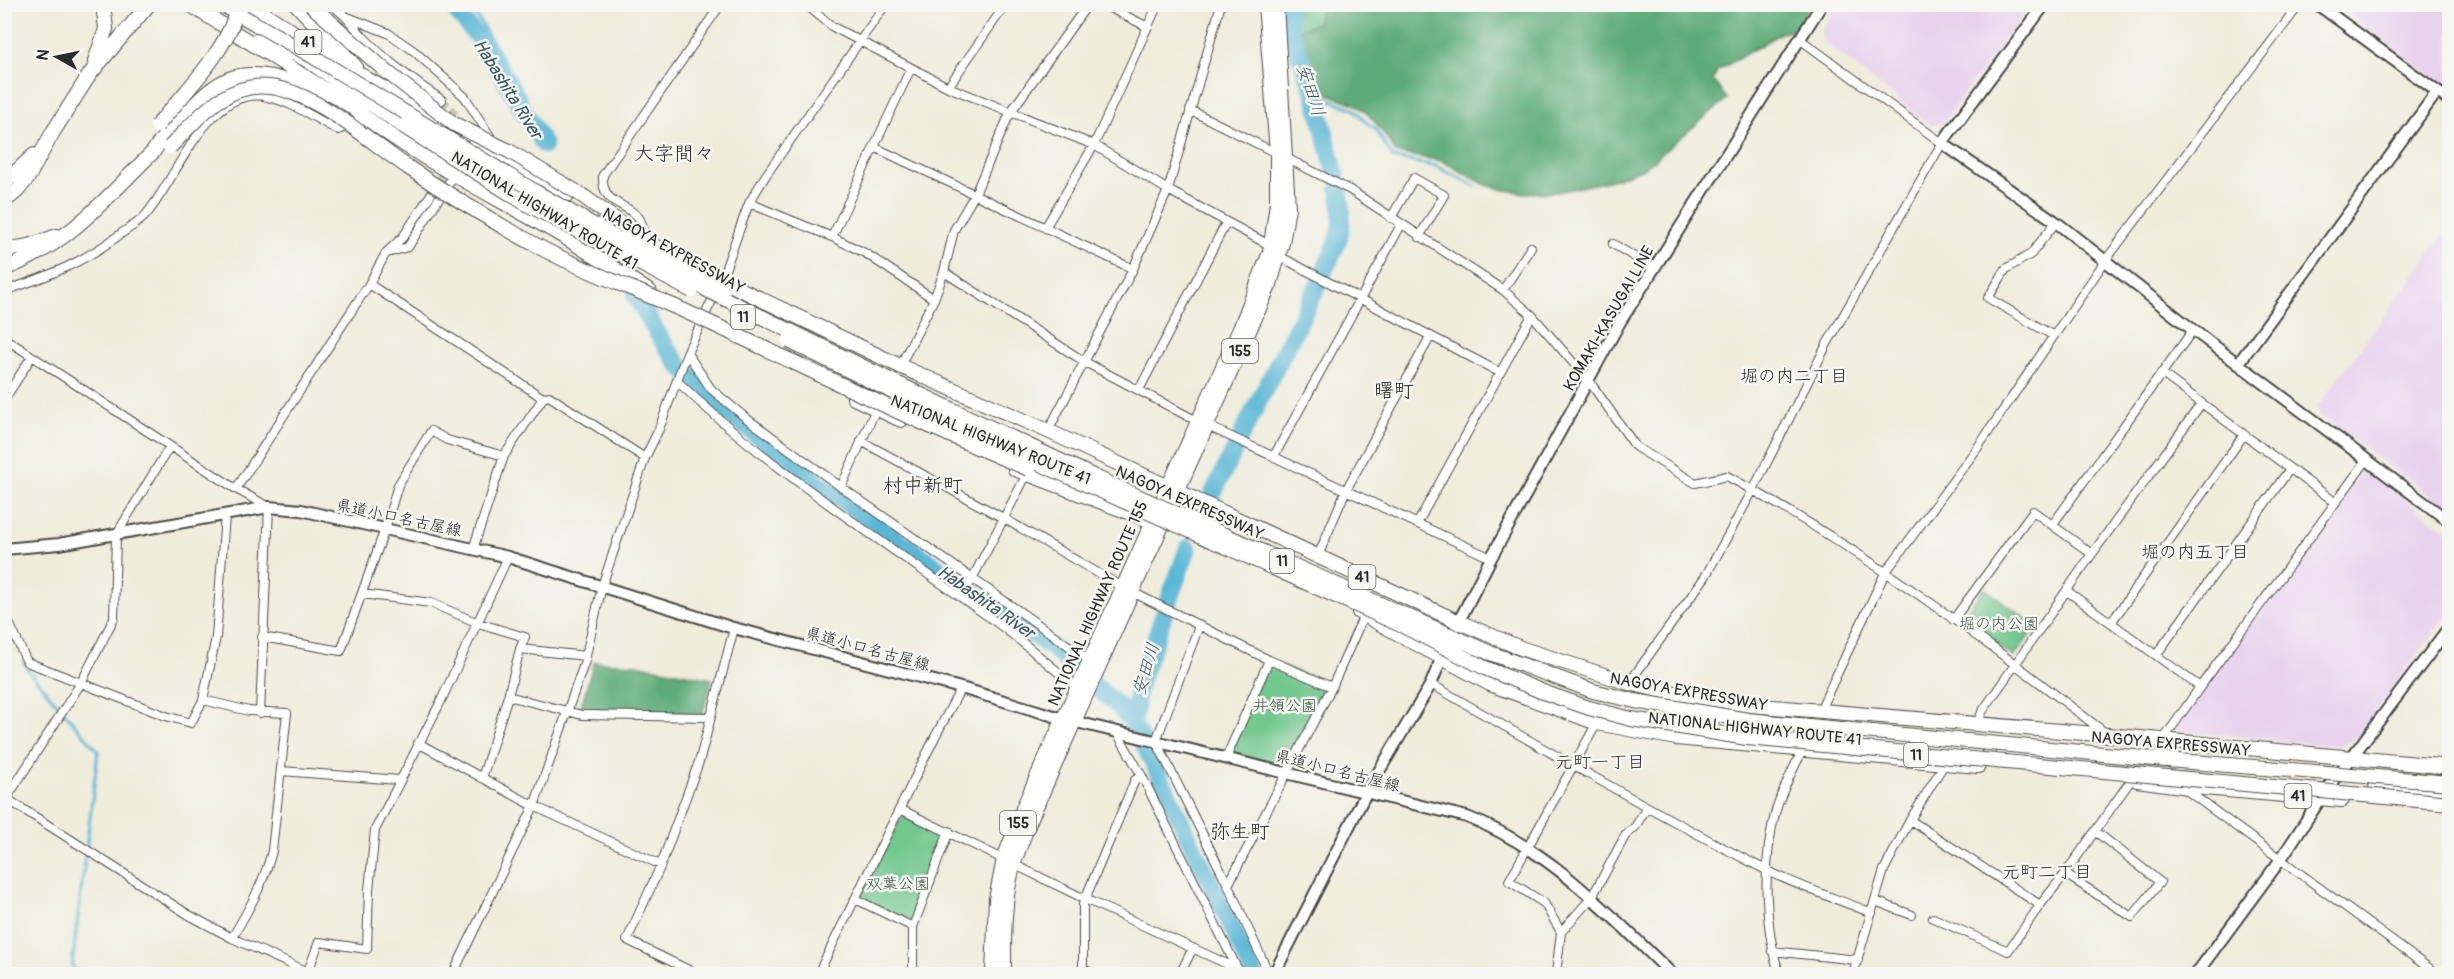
<svg xmlns="http://www.w3.org/2000/svg" width="2454" height="979" font-family="Pangolin,'Klee One',sans-serif">
<style>
.built{fill:#e8d2ee}
.green{fill:#72c88d;stroke:#4e7a5c;stroke-width:1.5}
.forest{fill:#5dac78;stroke:#446c52;stroke-width:1.5}
.lines{fill:none;stroke-linecap:round;stroke-linejoin:round}
.stream{stroke:#58b7d6;stroke-width:3}
.river{stroke:#58b7d6;stroke-width:18}
.street-tunnel{stroke:#c8c5b7;stroke-width:8;stroke-dasharray:8 4;stroke-linecap:butt}
.street-casing{stroke:#484845;stroke-width:10}
.secondary-casing{stroke:#484845;stroke-width:14}
.highway-casing{stroke:#484845;stroke-width:16}
.street{stroke:#fff;stroke-width:8}
.secondary{stroke:#fff;stroke-width:10}
.highway{stroke:#fff;stroke-width:14}
.highway-bridge-casing{stroke:#484845;stroke-width:16;stroke-linecap:butt}
.highway-bridge{stroke:#fff;stroke-width:14}
.labels{text-anchor:middle;stroke-width:5;stroke-linejoin:round;paint-order:stroke}
.shield{fill:#f6f6f2;stroke:#686867;stroke-width:1.5}
.shield-label{font-size:15px;font-weight:bold;fill:#2b2b2b}
.street-label{font-size:16px;fill:#2b2b2b;stroke:#f6f6f2}
.park-label{font-size:16px;fill:#405a48;stroke:#f6f6f2}
.water-label{font-size:18px;font-style:italic;fill:#3b5c67;stroke:#f6f6f2}
.neighbourhood-label{font-size:18px;fill:#2b2b2b;stroke:#f6f6f2}
.quarter-label{font-size:20px;fill:#2b2b2b;stroke:#f6f6f2}
</style>
<rect width="100%" height="100%" fill="#f6f6f2"/>
<filter id="ink" filterUnits="userSpaceOnUse"><feTurbulence type="fractalNoise" baseFrequency=".0167" numOctaves="2"/><feDisplacementMap in="SourceGraphic" scale="12" xChannelSelector="R" yChannelSelector="G"/><feConvolveMatrix kernelMatrix="1 2 1 2 8 2 1 2 1" color-interpolation-filters="sRGB"/></filter>
<filter id="wash" filterUnits="userSpaceOnUse"><feTurbulence type="fractalNoise" baseFrequency=".008" numOctaves="4" result="noise"/><feDisplacementMap in="SourceGraphic" scale="24" xChannelSelector="R" yChannelSelector="G"/><feGaussianBlur stdDeviation="1.35" result="paint"/><feColorMatrix in="noise" values="0 0 0 0 0 0 0 0 0 0 0 0 0 0 0 0 0 1.4 0 .05"/><feComposite in="paint" operator="in"/></filter>
<g filter="url(#wash)">
<rect width="100%" height="100%" fill="#efecda"/>
<path class="built" d="M1837,4h194v1l-88,118 -12,3 -108,-85 -2,-12z
M2334,5h115v84z
M2449,228v282l-130,-96 -1,-8z
M2362,471h5l82,61v80l-94,127 -14,7 -164,-15 -2,-4z"/>
<path class="green" d="M1294,5h31l-7,18 -20,7 -3,-6z
M1984,588l52,38 -22,31 -53,-38z
M1269,660l63,27 -45,87 -61,-16z
M902,816l41,20 -32,86 -51,-24z"/>
<path class="forest" d="M1325,5v-1l485,1 -15,25 -14,3 -64,38 -4,10 14,18 -83,69 -32,12 -54,12 -33,1 -20,-3 -19,-5 -44,-24 -46,-8c-11,-18 -21,-34 -38,-47 -11,-8 -29,-7 -37,-19 -9,-13 -16,-42 -23,-57l20,-7 1,-8z
M594,662l42,2 76,15 -10,36 -123,-3z"/>
<g class="lines">
<path class="stream" d="M469,4l57,93 4,26
M1326,98l28,11 14,15 7,4 18,30 42,8 41,20
M23,661l4,8 71,82 -26,215 8,8"/>
<path class="river" d="M450,4l34,41 60,100
M1287,4l2,24 26,67 21,81
M1323,273c17,-35 23,-43 16,-83
M635,296l26,43 19,27 49,48 120,91 204,144 66,58 14,17 19,36 102,214
M1241,436l78,-153
M1213,493l24,-48
M1167,605l21,-57
M1133,724l5,-35 26,-75"/>
</g>
</g>
<g filter="url(#ink)">
<g class="lines">
<path class="street-tunnel" d="M442,100l14,15 3,10
M437,184l18,-29"/>
<g class="street-casing">
<path id="street" d="M331,4l14,12 43,17 26,18 51,46 28,44
M805,4l28,23 115,60 146,58 74,45 103,56
M1102,4l46,23
M346,17c27,34 60,59 96,83
M911,68l-37,79 259,122
M948,87l58,-83
M1190,110l160,80 153,100 29,25 57,66 47,66 59,36 32,-7c134,72 257,163 377,256
M749,203l83,34 33,16 69,46
M1391,218l23,-40 30,17 -25,42
M1045,228l49,-83 64,-141
M646,237c-2,-5 -4,-15 -7,-19 -15,-17 -38,-13 -36,-43l118,-171
M832,237l42,-90
M1613,244l40,24
M387,253l21,-6 45,-71
M1277,255l222,117
M944,272l10,-42 21,-36 35,-81 78,-109
M721,281l28,-78 17,-28 120,-171
M369,284l174,114 6,-2 96,62
M1503,290l28,-43
M4,291c46,-15 80,-29 118,-58 7,-5 16,-10 22,-16 32,-34 63,-135 124,-120 24,5 48,22 70,33l28,-11
M2054,336l-66,-38 18,-29 25,-15 25,-32
M4,338l232,151 33,18 -9,206
M687,353l24,36 35,29 95,69 248,173
M900,366l34,-67 10,-27 141,90 112,59 294,137
M2161,373l174,129
M677,381c94,90 206,160 312,236 30,21 59,47 88,71
M1139,390l87,-167
M4,400l28,-44
M1048,431l85,-162 35,-79 53,-186
M861,441l144,78 117,68 147,73 63,27
M1274,456l127,-231
M841,487l35,-78
M236,489l133,-205 17,-31 17,-16 34,-52
M1417,524l115,-209
M2053,524l140,-194
M473,549l31,-93 39,-58
M1318,556l28,-66 84,-153
M2067,591l133,96 166,-226
M362,594l69,9 47,20 47,14 -5,12 66,7
M962,598l65,-124
M4,612l23,50 139,54 25,7 12,-23 46,11 38,2 -15,138c-8,32 -23,58 -40,87
M1953,620l80,-109 59,43
M2111,623l132,-187
M1199,626l-43,115 72,144 41,89
M262,637l79,14 44,-122 13,-44 33,-54 16,9 57,16
M520,649l-12,47 74,19 129,2
M2157,654l132,-184
M1629,683l76,-106 48,-87 74,-146 115,-201 -141,-103
M1431,684c111,64 222,128 335,186 34,17 71,29 106,43
M203,700l13,-63 9,-122
M1819,712l66,-139 93,-126 127,-186 195,-257
M1977,725l5,-13 110,-158 109,-150
M1116,731l26,45 98,198
M2163,740l37,-53
M418,743l116,63 127,59
M1226,758l43,-98
M281,771l118,9
M482,778l26,-82
M2182,787l255,187
M4,797l185,118 43,23 76,34
M6,799l75,-116 33,-65 2,-83 54,-89
M900,809l185,90 153,70
M1910,820l130,85 -32,46 -75,-33
M2065,874l67,43 28,-35 -65,-51
M1228,885l104,-198 32,-72
M855,899l58,28
M1875,901l37,14
M2040,905l25,-31 66,-94
M1561,932l-17,-29 -35,-22 88,-158
M1772,951l86,9
M1083,969l11,5
M307,974l12,-32 48,7 2,-59 6,-60 64,-125 69,-148
M453,974l81,-168 50,-142 18,-78 43,-128 14,-29 28,-76 29,-61
M697,974l-70,-34 34,-75 39,-106 34,-131
M818,974l117,-237 26,-49
M913,974v-47l36,-96
M1083,974v-70l52,-124 7,-4
M1180,974l13,-26
M1556,974l5,-42 31,-35 33,-61 10,-9 12,-20
M1779,974c-15,-50 -17,-113 -3,-164 6,-20 17,-40 26,-59
M1853,974l31,-104 26,-50 35,-57"/>
</g>
<g class="secondary-casing">
<path id="secondary" d="M2045,4l-103,139 114,79 137,108 257,192
M2317,4l133,97
M2238,364l199,-272
M4,549l55,-5 210,-37 32,3 207,47 222,70 231,61 103,31 403,98c82,31 143,98 205,157
M1456,627l35,-69 129,-236 202,-318
M1274,974l92,-181 65,-109 13,-32
M2196,974l85,-115 40,-61 129,-172"/>
</g>
<g class="highway-casing">
<path id="highway" d="M189,4l159,100c67,54 144,90 218,134 28,17 56,36 84,54
M249,4l118,75 202,115
M296,4l59,62
M256,41l40,13 11,6 96,66
M95,61l11,-32 -3,-25
M4,183l30,-28
M4,202l13,-11 10,-12 26,-47 37,-58 59,-70
M4,250l25,-4 28,-10
M4,269c63,-23 103,-72 149,-117 10,-16 22,-28 36,-42 11,-11 25,-25 40,-31 28,-11 67,3 92,17
M719,279l181,87 148,65 411,191 64,27 106,34 34,8 86,14 359,30 342,32
M854,398l47,22
M1015,469l142,54
M1359,612l131,72 107,39 79,15 302,28
M1666,715l100,15 209,18
M2003,751l57,7 31,8
M2137,780l44,6 161,14
M2376,785l74,6
M993,974l3,-75 8,-40 20,-53 216,-477 30,-77 7,-49v-51l-12,-148
M1004,974c0,-36 -1,-75 10,-111 4,-14 11,-29 16,-43l240,-536 12,-41 6,-35 -12,-204"/>
</g>
<use href="#street" class="street"/>
<use href="#secondary" class="secondary"/>
<use href="#highway" class="highway"/>
<g class="highway-bridge-casing">
<path id="highway-bridge" d="M221,4l91,52 224,136 173,99 185,91 205,97 391,174 103,38 42,10 113,19 407,39 295,24
M310,4l77,68 67,52 55,27 71,43 65,47 82,45
M157,126c26,-32 74,-79 80,-119
M403,126l122,77 167,88
M170,147c27,-28 56,-66 100,-60 46,5 100,55 139,81 43,29 88,56 134,81 47,25 99,42 148,65 113,52 223,108 338,155
M789,341l236,116 378,169 82,42 58,24 46,16 42,11 116,19 703,65"/>
</g>
<use href="#highway-bridge" class="highway-bridge"/>
</g>
</g>
<g class="labels">
<g class="shield">
<rect x="294.5" y="30" width="27" height="24" rx="4.5"/>
<rect x="731" y="305" width="24" height="24" rx="4.5"/>
<rect x="1222" y="339" width="36" height="24" rx="4.5"/>
<rect x="1270" y="549" width="24" height="24" rx="4.5"/>
<rect x="1348.5" y="565" width="27" height="24" rx="4.5"/>
<rect x="1904" y="743" width="24" height="24" rx="4.5"/>
<rect x="2284.5" y="784" width="27" height="24" rx="4.5"/>
<rect x="1000" y="811" width="36" height="24" rx="4.5"/>
</g>
<g class="shield-label">
<text x="308" y="47">41</text>
<text x="743" y="322">11</text>
<text x="1240" y="356">155</text>
<text x="1282" y="566">11</text>
<text x="1362" y="582">41</text>
<text x="1916" y="760">11</text>
<text x="2298" y="801">41</text>
<text x="1018" y="828">155</text>
</g>
<g class="street-label">
<text transform="translate(545 210) rotate(31)" y="6">NATIONAL HIGHWAY ROUTE 41</text>
<text transform="translate(674 250) rotate(29)" y="6">NAGOYA EXPRESSWAY</text>
<text transform="translate(1608 318) rotate(-60)" y="6">KOMAKI-KASUGAI LINE</text>
<text transform="translate(991 439) rotate(22)" y="6">NATIONAL HIGHWAY ROUTE 41</text>
<text transform="translate(1190 502) rotate(24)" y="6">NAGOYA EXPRESSWAY</text>
<text transform="translate(399 517) rotate(12)" y="6">県道小口名古屋線</text>
<text transform="translate(1097 603) rotate(-66)" y="6">NATIONAL HIGHWAY ROUTE 155</text>
<text transform="translate(868 648) rotate(15)" y="6">県道小口名古屋線</text>
<text transform="translate(1689 691) rotate(10)" y="6">NAGOYA EXPRESSWAY</text>
<text transform="translate(1755 728) rotate(6)" y="6">NATIONAL HIGHWAY ROUTE 41</text>
<text transform="translate(2171 743) rotate(5)" y="6">NAGOYA EXPRESSWAY</text>
<text transform="translate(1338 770) rotate(14)" y="6">県道小口名古屋線</text>
</g>
<g class="park-label">
<text x="1999" y="629">堀の内公園</text>
<text x="1285" y="711">井領公園</text>
<text x="898" y="889">双葉公園</text>
</g>
<g class="water-label">
<text transform="translate(508 89) rotate(58)" y="6">Habashita River</text>
<text transform="translate(1311 90) rotate(72)" y="6">安田川</text>
<text transform="translate(986 602) rotate(35)" y="6">Habashita River</text>
<text transform="translate(1146 669) rotate(-73)" y="6">安田川</text>
</g>
<g class="neighbourhood-label">
<text x="1794" y="382">堀の内二丁目</text>
<text x="2195" y="558">堀の内五丁目</text>
<text x="1600" y="768">元町一丁目</text>
<text x="2047" y="878">元町二丁目</text>
</g>
<g class="quarter-label">
<text x="674" y="160">大字間々</text>
<text x="1394" y="397">曙町</text>
<text x="923" y="492">村中新町</text>
<text x="1240" y="838">弥生町</text>
</g>
</g>
<rect width="2454" height="979" fill="none" stroke="#f6f6f2" stroke-width="24"/>
<g transform="translate(57 57) rotate(279)" stroke="#f6f6f2" stroke-width="4.5" paint-order="stroke">
<path d="M0-4.5L10 22L0 15L-10 22Z" fill="#2b2b2b"/>
<text y="-9" font-size="16" font-weight="bold" text-anchor="middle" fill="#2b2b2b">N</text>
</g>
</svg>
